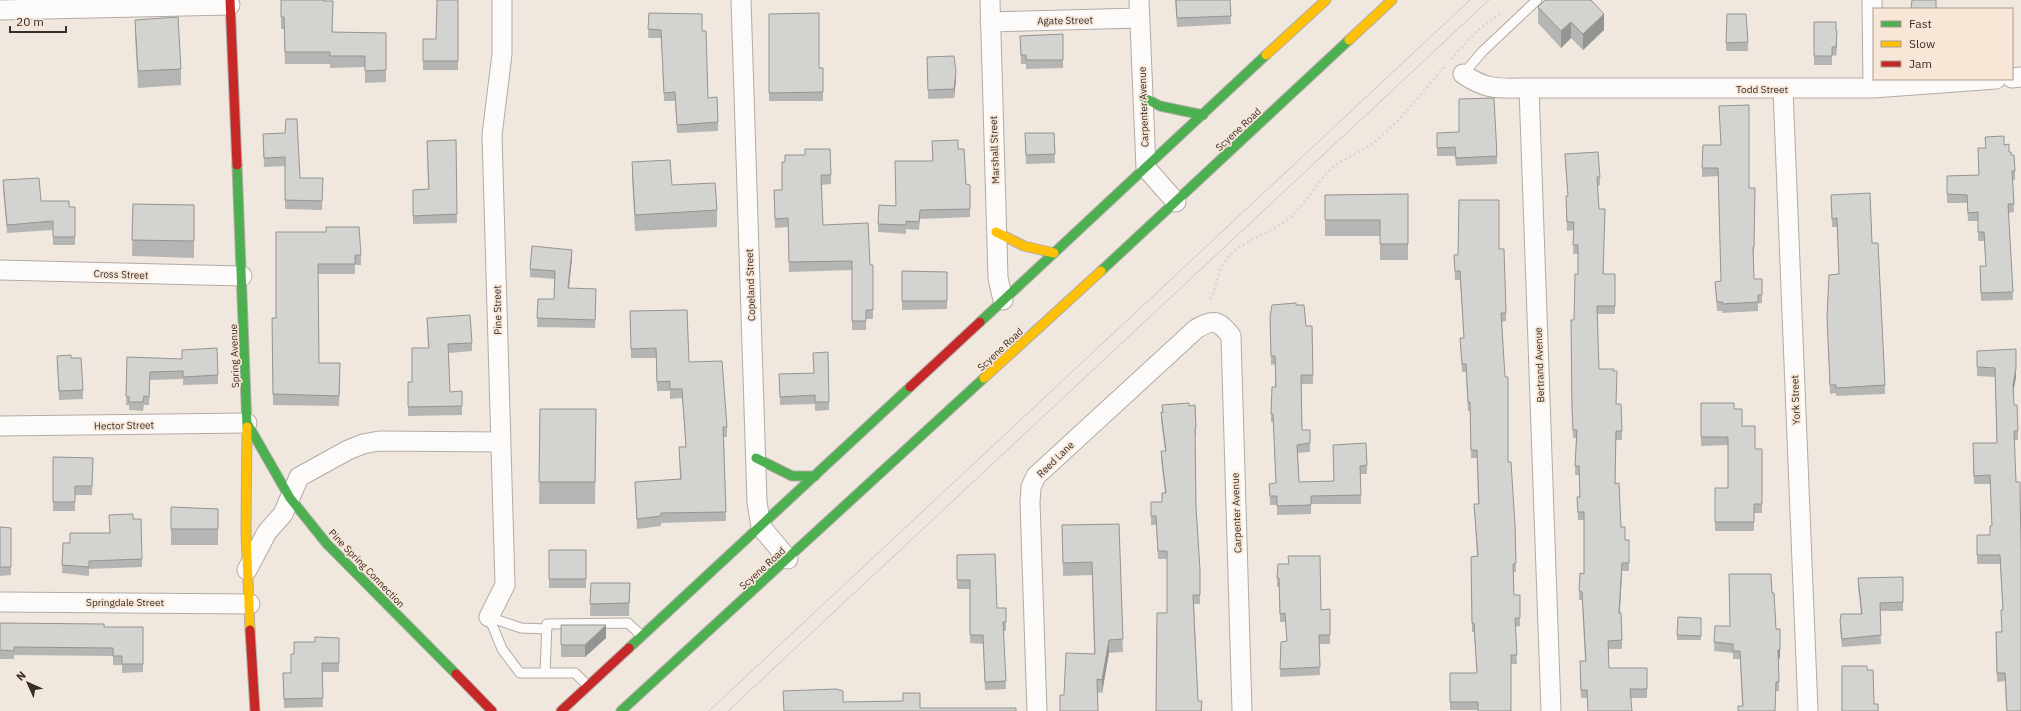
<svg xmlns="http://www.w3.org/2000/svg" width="2021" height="711" font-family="'IBM Plex Sans',sans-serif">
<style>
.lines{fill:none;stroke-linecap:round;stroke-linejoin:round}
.lane-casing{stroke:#b2aba5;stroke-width:11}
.street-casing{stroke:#b2aba5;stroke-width:21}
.fast-casing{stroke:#b2aba5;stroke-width:11}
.slow-casing{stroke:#b2aba5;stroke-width:11}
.jam-casing{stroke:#b2aba5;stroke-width:11}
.path{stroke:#d8d5d3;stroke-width:2.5;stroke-dasharray:2 3;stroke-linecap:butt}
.lane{stroke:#fdfbfa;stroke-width:9}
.street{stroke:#fdfbfa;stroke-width:19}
.fast{stroke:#4caf50;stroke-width:9}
.slow{stroke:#ffc107;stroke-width:9}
.jam{stroke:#c62828;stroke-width:9}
.tram{stroke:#c9c7c5;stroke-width:1}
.wall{fill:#b5b6b3}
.shaded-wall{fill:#949492}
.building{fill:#d3d4d0;stroke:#949492}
.labels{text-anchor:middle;stroke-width:3.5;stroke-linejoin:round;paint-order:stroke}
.street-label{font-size:10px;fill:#342d28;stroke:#f8e6d7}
</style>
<rect width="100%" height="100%" fill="#f0e7df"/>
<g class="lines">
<g class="lane-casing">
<path id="lane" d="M1463,74l20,-23 54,-51
M489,617l13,32 18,24h25
M489,617l32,11 26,1
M588,686l-13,-13h-30l2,-49 81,-1 14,13"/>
</g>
<g class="street-casing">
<path id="street" d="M741,0l16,502 4,25 27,32
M990,0l8,278 5,22
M1139,0l7,168 30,34
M1872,0l1,88
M0,10l230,-5
M990,22l149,-4
M1463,74c25,17 36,14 66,14l22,623
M2012,78l9,-1
M1529,88h344l123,-9
M1783,89l25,622
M0,270l242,6
M0,426l247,-3
M247,570l20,-38 16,-18 16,-37 49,-27 15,-6 16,-3 121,1
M0,602l250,2
M489,617l16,-32 -13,-450 10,-81v-54
M1037,711l-7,-209 1,-15 5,-11 160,-147c18,-11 23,-8 35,7l11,375"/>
</g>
<g class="fast-casing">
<path id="fast" d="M1143,97l17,9 43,9
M237,165l10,262
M1101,271l248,-231
M980,322l286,-267
M247,423l43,75 37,46 129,130
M756,458l36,18h23
M629,648l281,-261
M621,711l363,-333"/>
</g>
<g class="slow-casing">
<path id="slow" d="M1349,40l43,-40
M1266,55l60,-55
M996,232l28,14 30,7
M984,378l117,-107
M247,427l-1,104 4,99"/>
</g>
<g class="jam-casing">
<path id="jam" d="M230,0l7,165
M910,387l70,-65
M250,630l5,81
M456,674l36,37
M561,711l68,-63"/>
</g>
<path class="path" d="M1451,59l26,-28 25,-19
M1210,299c8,-12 7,-28 16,-39 15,-20 44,-26 63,-42 17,-14 26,-34 42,-49 13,-12 33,-17 46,-29 26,-22 46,-49 68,-74"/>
<use href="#lane" class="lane"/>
<use href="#street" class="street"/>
<use href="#fast" class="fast"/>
<use href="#slow" class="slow"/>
<use href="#jam" class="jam"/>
<path class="tram" d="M709,711l761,-711
M728,711l761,-711"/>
</g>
<path class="wall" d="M281,0h44l8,32 53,1v49l-21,1v-16l-35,1v-4h-45l-1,-35h-3z
M458,0v70h-35v-31h13z
M1175,0h55l1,24 -54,3z
M1538,7l66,23 -21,20 -12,-12 -10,10 -23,-25z
M649,13l53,18 6,67 10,24v9l-41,2 -2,-32h-11l-3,-63h-13z
M769,14l50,54h4v33h-54z
M135,20l46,49v16l-43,3 -3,-52z
M1814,22l22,9 1,9 -1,16 -4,-1v10h-18z
M1063,34v34l-37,1v-5h-5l-1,-28z
M1748,42v9h-22v-8z
M927,57l29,23 -2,18 -26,1z
M1719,106l30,82h6l-1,67h-1l1,24 8,16v8l-4,1v7l-36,2v-2h-5l-2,-29 6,-1 -3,-105 -16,1v-9l19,-23z
M285,133l15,45h23l-1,32 -37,-1v-43l-21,1 -1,-33z
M1054,133l1,30 -29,1 -1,-22z
M1437,133l60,23v8l-41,2 -1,-10h-18z
M1985,137l19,8 7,10 4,16v9h-3l2,32 -6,1 5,87 -32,1 -1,-35h6l-2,-25h-6v-20h-10l-1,-18h-20v-27l32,-1 -1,-27h8z
M456,140l1,83 -44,1v-34l15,-1 -1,-48z
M932,141l26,8 12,60v8l-50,2 -1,11 -13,-1v5l-28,-2v-8l17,-18 37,-45z
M1565,154l35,23v8l-3,1 7,88h11v40h-18l2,55 18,35 5,27v9h-6l-1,44 6,43 4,13h4v31h-7l-2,42 2,27v9h-14l1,19h38v30h-17l2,13h-44l-1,-13h-6l-1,-37h5l-3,-61h-3v-9l5,-17v-54h-6l-1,-23h3l-1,-22h-4l1,-37h-3l-1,-21 -1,-97h3l4,-46v-20h-5l1,-24 -7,1 -1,-35h2l-3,-33z
M632,162l40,23 45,25v17l-82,4 -3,-53z
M782,162l49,13v9l-10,1 2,40 47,40h3v54h-7v11h-14v-60l-63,2 -1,-45 -13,1 -1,-38h8z
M3,180l38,21 28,6h6v38h-22v-15l-46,3 -4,-44z
M1408,194v66h-28v-24h-55v-41z
M1831,195l41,48 13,142v9l-49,2v-3l-6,1 -3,-77 12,-43 -2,-47h-5z
M133,204l61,1v53l-62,-2z
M276,232l85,23v10h-6v9h-37l1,89 21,10 -1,33 -66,-1 -1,-87h4z
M1499,249l7,64v8l-4,1 6,140 7,63 1,47h-3l1,23h6v31l-5,1 2,37h-6l-33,46h-28v-37h27l-3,-41h-2l-1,-75 6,-1 -3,-52h4l-1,-46h-6l-1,-47h-2l-2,-39h-4l-2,-34h4l-4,-58h-5l-1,-25z
M572,258l-3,30 27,9 -1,31 -58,-1 1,-28h16l1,-20 -25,-2v-8z
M902,271l45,1v37l-45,1z
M1296,305l10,21h6l1,58h-12l1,46 8,13v9l-12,1 1,29 35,-1 -1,-36 34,20v9h-6v30h-50v10l-34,1v-10h-7l-1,-21 7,-1 -3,-61h-2v-8l4,-27v-23l-4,1 -1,-48z
M630,311l59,51 38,65v10h-3l2,84 -65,2v3l-24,3 -2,-47 45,-3 -1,-32h7l-4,-49 -12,1v-8h-13l-1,-33h-25z
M427,318l45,25v8l-23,2 1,39 12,-1v24l-54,1v-34h4l16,-34z
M1977,351l39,26 -3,15 1,13 4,26v9h-4l-8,271 -1,-30 -8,1 -1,-50h6l1,-22 -3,-46h-23v-29h13l2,-9 -2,-42h-16l-1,-32 24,-9 -2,-66 -18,-1z
M813,353l16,49v8l-14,1v-7l-35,1 -1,-31 35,-1z
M57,356l14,2 12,32v9l-24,1z
M127,357l91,18v9l-35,1v-6l-33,1 -1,25h-5l-1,6 -14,-1v-5h-3z
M1189,403v3l6,-1 1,23v8h-1l1,71 4,63v34h-6l4,97h4v10h-46l1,-98h10v-54h-9l-2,-34h-5v-23h11v-9h3l-4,-33v-9h4l-4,-30v-9l1,1v-8z
M1701,403l33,6 8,17 13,23h7v64h-8v18h-39v-43h13v-43l-27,1z
M540,409h56l-1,95h-56z
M53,457l40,1 -1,37h-17v16h-22z
M171,507l47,2v36h-47z
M133,519l9,40v8l-53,2v7l-27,-3 1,-30h7l39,-10z
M1119,524l4,128 -14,1 -7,40 -5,-1 1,19h-38v-16h4l30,-41 -2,-79 -29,1 -1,-51z
M0,527l11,1v47l-11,1z
M549,550h37v38h-37z
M957,555l40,53h9v23h-3l3,58 -21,1 -2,-46 -13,-1v-54h-13z
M1278,564l43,46 9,25v9h-11l1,31 -40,2 1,-35 6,-1 -2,-19h-5l-1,-35h-2v-9z
M1903,577v34h-23l1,33 -39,3 -2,-18v-8l21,-7 -3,-27v-9z
M591,583h39l-1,33h-39z
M1772,593l4,36h4v29l-1,1v32h-3l-34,15 -2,-47h-7v-6l-19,-2 1,-25h15z
M1678,617l23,1v22h-24z
M0,623l104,4h39v45l-21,1v-8h-9v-9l-99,-1v4h-14z
M561,625l45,13 -21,19h-24z
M339,638v34h-17l1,35 -39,1 -1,-35h8l3,-19 21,-12z"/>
<path class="shaded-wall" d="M1604,14v16l-21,20v-16z
M1571,22v16l-10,10v-17z
M1837,31v9l-1,16v-9z
M956,71v9l-2,18v-9z
M572,250v8l-4,38v-8z
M2016,368v9l-3,17v-9z
M1622,563v8l-3,51v-9z
M606,625v13l-21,19v-12z
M1109,640v13l-7,40v-13z
M1778,650h2v8l-2,1z"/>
<path class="building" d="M281,0h43v1h9l-1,31 54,1v37l-21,1v-15h-35v-4h-45l-1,-35h-3z
M437,0h21v61h-35v-22h13z
M1176,0h54l1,16 -54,2z
M1545,0h46l13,14 -21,20 -12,-12 -10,9 -23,-24z
M1912,0h24v9h-25z
M649,13l53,1v17h4l2,67 9,-1 1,25 -41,3 -2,-33 -11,1 -3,-63 -13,-1z
M819,13v55h4v24l-54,1v-79z
M1727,14h19l2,28 -22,1z
M178,17l3,52 -43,2 -3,-51z
M1814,22h22v9h1l-1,16h-4v9h-18z
M1063,34v26h-37v-5h-5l-1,-19z
M954,56l2,15 -2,18 -26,1 -1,-33z
M1494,98l3,58 -41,2 -1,-11 -18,1v-15l22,-1v-33z
M1749,105v83h6l-1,59h-1l1,32h8v16h-4v7l-36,2 1,-2h-6l-2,-20 6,-1 -3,-113h-16l1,-23h18l-2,-39z
M286,119h11l3,59h23l-1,23 -37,-1v-43l-21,1 -1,-24 22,-1z
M1025,133h29l1,21 -29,1z
M2004,136v9l5,-1v8h2v3h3l1,16h-3l2,33h-6l5,88 -32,1 -1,-27h6l-2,-34h-6v-20l-10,1 -1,-18 -20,-1v-18l32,-1 -1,-27h8l-1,-11z
M456,140l1,74 -44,2v-26l16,-1 -2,-48z
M958,140v9h6l2,35 4,1v24l-50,1 -1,12 -13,-1v4l-28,-1 1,-19 17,1 -1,-45h38l-1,-20z
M805,149h25l1,26h-10l2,50 45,-2 2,42h3v45h-7v11h-14v-60l-63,1 -1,-44 -13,1 -1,-29h8v-28h3v-7h20z
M1598,152l2,25h-3l2,32h6l-2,65h12v32h-18l2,63h15l-1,2h4l-1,33h5l1,27h-6l-1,53 4,-1 2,44h4v13h4v23h-7l-3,50h2l1,27 -14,1 1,27h38v21h-17l2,22h-44l-1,-21h-6l-1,-29h6l-4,-69 -3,-1 1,-18 4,1v-62h-6l-1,-15h3l-1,-31h-4l2,-36h-4l-1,-22 -1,-88h3l1,-46h3v-29h-5l1,-23h-7l-1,-26h2l-3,-42z
M670,160l2,25 43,-2 2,27 -82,5 -3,-53z
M39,178l2,23h28v6h6v30h-22v-16l-46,4 -4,-45z
M1870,193l2,50h6l7,142 -49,3v-3h-6l-3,-68 2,-42 10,-1 -2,-56 -5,1 -1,-24z
M1408,194v50h-28v-24h-55v-25z
M1459,200h40v49h5l2,64h-5l4,64h3v85h3l4,63 1,38 -3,1 1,31h6v23h-5l2,37h-6v56h-33v-9h-28v-29h27l-3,-50h-2l-1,-66 7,-1 -4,-52h5l-2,-54h-6l-1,-48h-2l-2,-38h-4l-2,-26h4l-4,-67h-5l-1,-16h4z
M133,204l61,1v36l-62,-1z
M326,227h33l2,28h-6v9h-37l1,99h21l-1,33 -66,-2 -1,-76h4v-86h50z
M532,246l40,4 -4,38 28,1 -1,31 -58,-2 1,-19h16l1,-28 -25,-2z
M902,271l45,1v29h-45z
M1296,303v2h8l2,21h6l1,49h-12l1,55h8v13l-13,2 2,37 35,-1 -1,-36 33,-2 1,22 -7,1 1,29 -50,1v9l-34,1v-10h-7l-1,-12 7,-1 -3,-69h-2l1,-27h4l-1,-31h-4l-1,-39 2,-12z
M687,310l2,52 33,-1 5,66h-4l3,85 -65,1v3l-24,3 -2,-37 46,-3 -2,-32h7l-4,-58h-12v-8l-13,1 -1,-34 -25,1 -1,-38z
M470,315l2,28 -24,1 2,48 12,-1v15l-54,1v-25h4v-34h17l-2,-30z
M217,348l1,27 -35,2v-6l-33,1 -1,25 -5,-1 -1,6h-14v-5l-3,-1 1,-39 55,2v-9z
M2016,349v19l-3,17 1,20h3l1,26h-4l2,51h4l1,68v161h-14l-2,-38h-8l-1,-41h6l-1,-22h2l-3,-55h-23v-20h13v-9h2l-2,-51 -16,1 -1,-33h24l-2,-75 -18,-1v-16z
M828,352l1,50h-14v-7l-35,2 -1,-23 35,-1 -1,-20z
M71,355v3h10l2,32 -24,1 -2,-35z
M1189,403v3l6,-1 1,23h-1l1,79 4,63v25h-7l5,106h4l-1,10h-45l1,-98h10v-62h-9l-2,-35h-5v-14h11v-9h4l-5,-42h5l-5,-39 2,1 -1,-8z
M1701,403h33v6h8v17h13v23h7v55h-8v18h-39v-34h13v-51h-27z
M540,409h56l-1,73h-56z
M53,457l40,1 -1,28h-17v16h-22z
M171,507l47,2v20h-47z
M133,514v5h8l1,40 -53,2v6l-27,-2 1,-22h7v-10h40l-1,-18z
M1119,524l4,115 -14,1 -7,40 -5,-1 1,32h-38v-16h4l2,-42 29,1 -3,-92 -29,1 -1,-38z
M0,527l11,1v39h-11z
M549,550h37v29h-37z
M995,554l2,54h9v14h-3l3,59 -21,1 -2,-47h-13v-55h-13v-25z
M1288,556h32l1,54 9,-1v26h-11l1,32 -40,2 1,-27 6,-1 -2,-28 -5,1 -1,-36h-2l1,-14h11z
M1729,574h42l1,19h2l2,36h4v21h-2l1,32h-3l-1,29h-37v-5h5l-3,-55h-7v-7l-19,-2 1,-16h15z
M1903,577v25l-23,1 1,32 -39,4 -2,-18 1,-7h21l-4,-36z
M591,583h39l-1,20 -39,1z
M1678,617l23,1v18l-24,-1z
M0,623l104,1v3h39v37h-21v-8h-9v-8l-99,-1v4l-14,-1z
M561,625h45l-21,20h-24z
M315,637l24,1v25h-17l1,35 -39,1 -1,-26h8v-19h3v-12h21z
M1842,666h25v4h6l1,34h4v7h-36z
M836,689l7,2v11l60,-1v-8h17v15h96v3h-232l-1,-20z"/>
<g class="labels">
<g class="street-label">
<text transform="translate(1065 20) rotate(-1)" y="4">Agate Street</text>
<text x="1762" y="93">Todd Street</text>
<text transform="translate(1143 107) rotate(-92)" y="4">Carpenter Avenue</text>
<text transform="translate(1238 129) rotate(-43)" y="4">Scyene Road</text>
<text transform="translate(994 150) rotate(-92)" y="4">Marshall Street</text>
<text transform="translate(121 274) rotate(2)" y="4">Cross Street</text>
<text transform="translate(750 285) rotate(-92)" y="4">Copeland Street</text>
<text transform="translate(497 310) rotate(-91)" y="4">Pine Street</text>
<text transform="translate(1000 349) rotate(-43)" y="4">Scyene Road</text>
<text transform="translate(234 356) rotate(-92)" y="4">Spring Avenue</text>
<text transform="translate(1539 365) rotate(-92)" y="4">Bertrand Avenue</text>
<text transform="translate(1795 400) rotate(-92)" y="4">York Street</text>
<text transform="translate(124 425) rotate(-1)" y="4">Hector Street</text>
<text transform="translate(1055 459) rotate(-44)" y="4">Reed Lane</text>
<text transform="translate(1236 513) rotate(-92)" y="4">Carpenter Avenue</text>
<text transform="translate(367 568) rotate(46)" y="4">Pine Spring Connection</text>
<text transform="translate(762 568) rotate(-42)" y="4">Scyene Road</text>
<text x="125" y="606">Springdale Street</text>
</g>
</g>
<rect x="1873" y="8" width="140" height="72" fill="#f8e6d7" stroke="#aa9c91"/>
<rect x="1881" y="21" width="20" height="6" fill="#4caf50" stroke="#aa9c91"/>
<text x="1909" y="28" font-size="12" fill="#342d28">Fast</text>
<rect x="1881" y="41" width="20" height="6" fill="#ffc107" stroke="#aa9c91"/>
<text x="1909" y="48" font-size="12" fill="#342d28">Slow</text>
<rect x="1881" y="61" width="20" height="6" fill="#c62828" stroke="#aa9c91"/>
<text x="1909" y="68" font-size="12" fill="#342d28">Jam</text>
<g transform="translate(28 683) rotate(315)" stroke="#f8e6d7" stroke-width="3" paint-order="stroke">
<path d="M0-3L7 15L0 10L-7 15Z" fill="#342d28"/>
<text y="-6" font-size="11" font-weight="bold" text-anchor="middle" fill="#342d28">N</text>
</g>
<path d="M10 26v6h56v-6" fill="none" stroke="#342d28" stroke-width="2"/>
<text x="16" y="26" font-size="12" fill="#342d28" stroke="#f8e6d7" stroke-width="3" paint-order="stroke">20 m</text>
</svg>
